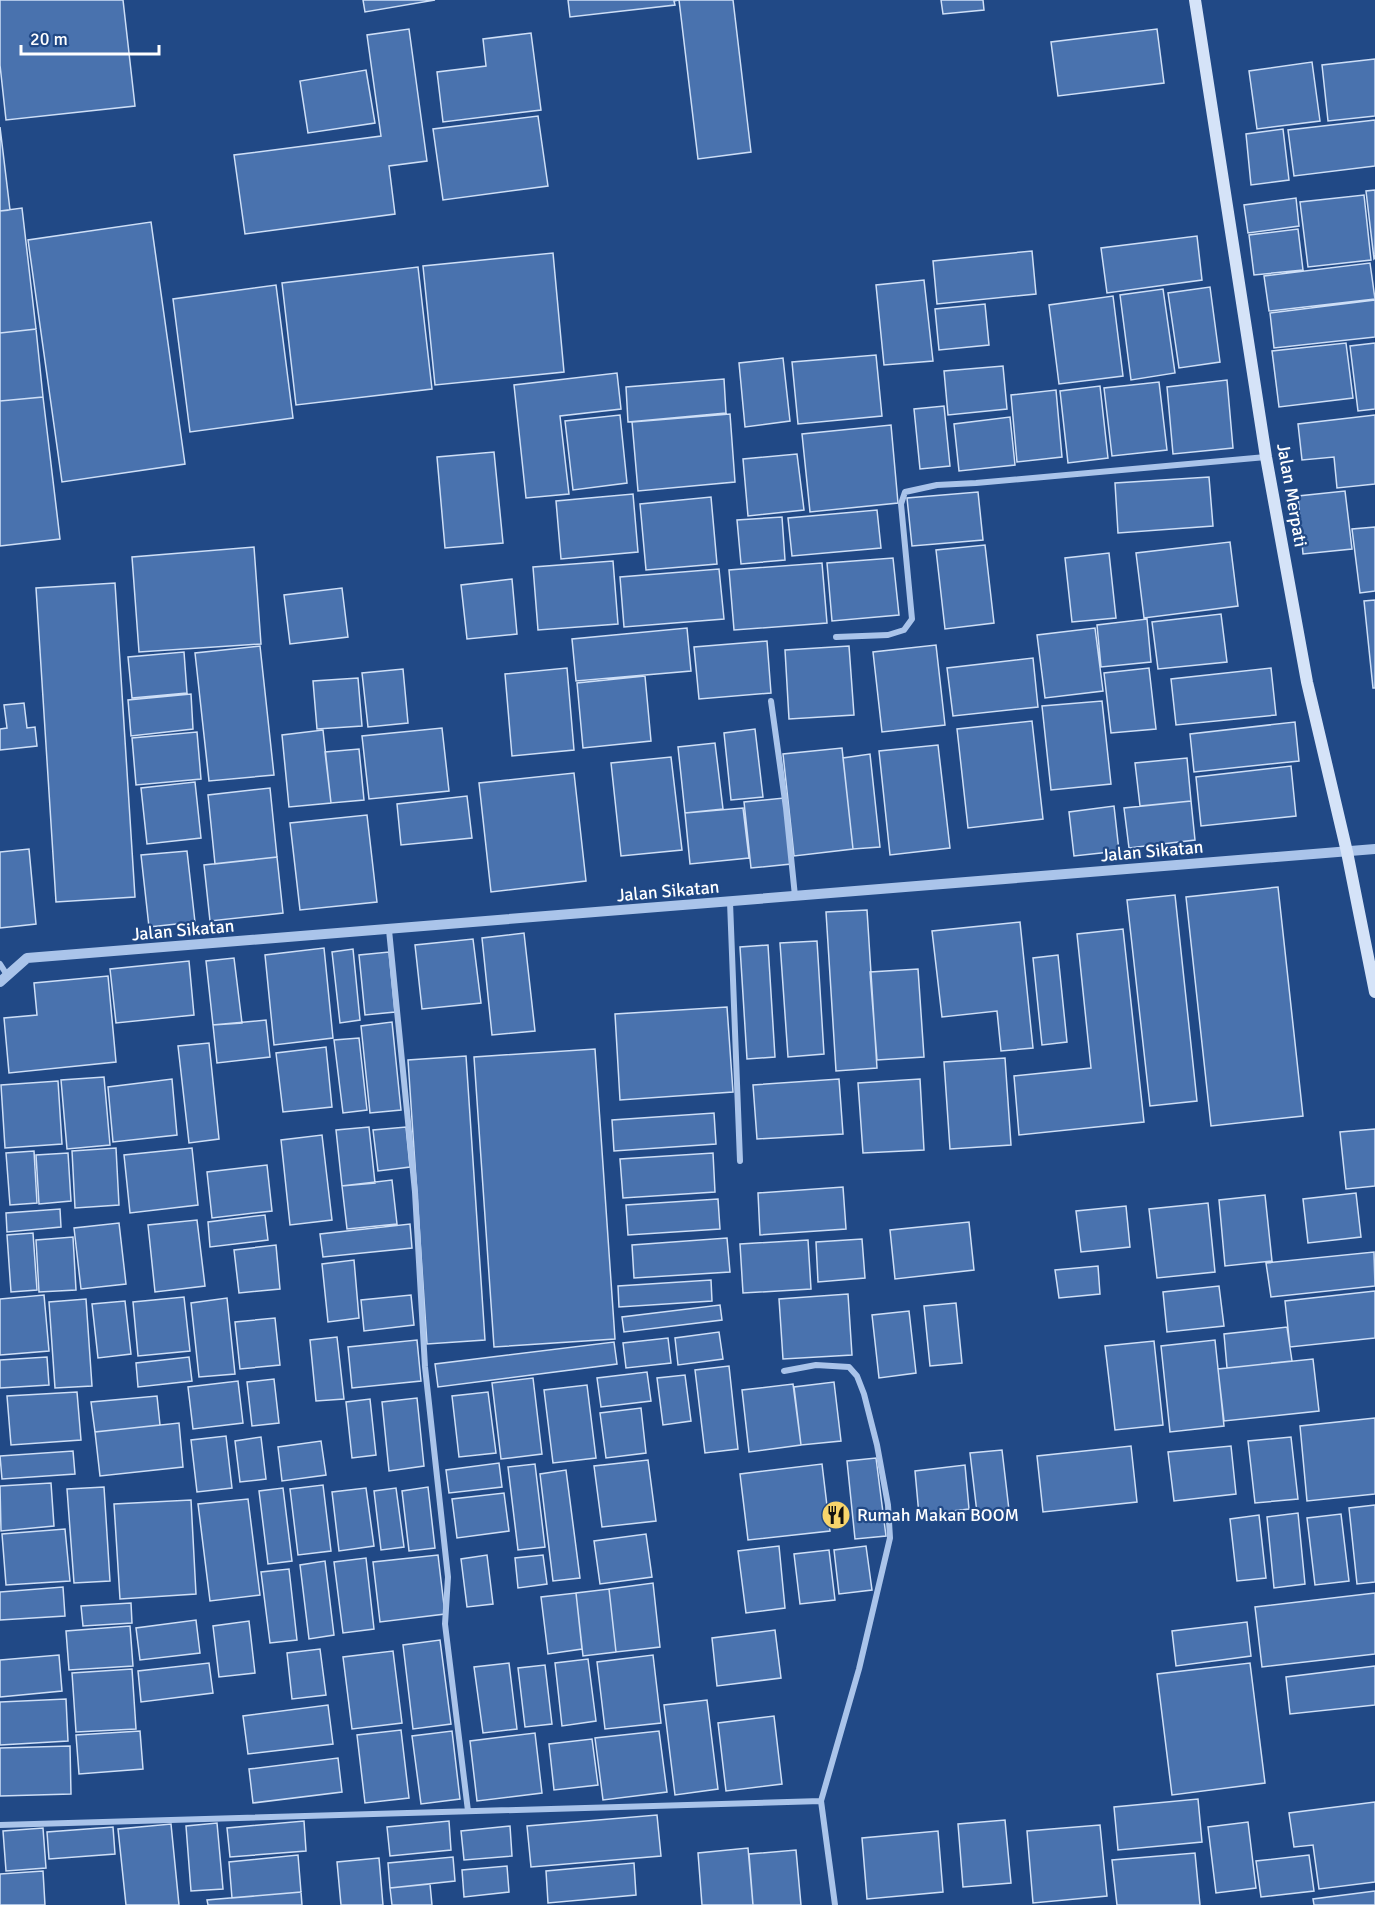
<svg xmlns="http://www.w3.org/2000/svg" width="1375" height="1905" font-family="Signika,sans-serif">
<style>
.building{fill:#4972ae;stroke:#cedff7;stroke-width:1.5}
.lines{fill:none;stroke-linecap:round;stroke-linejoin:round}
.minor{stroke:#aac4ea;stroke-width:6}
.tertiary{stroke:#aac4ea;stroke-width:10}
.secondary{stroke:#d5e3f8;stroke-width:12}
.labels{text-anchor:middle;stroke-width:4.5;stroke-linejoin:round;paint-order:stroke}
.street-label{font-size:18px;fill:#fff;stroke:#214986}
.poi-label{font-size:18px;fill:#fff;stroke:#214986;text-anchor:start}
</style>
<rect width="100%" height="100%" fill="#214986"/>
<path class="building" d="M0,0h123l12,106 -129,14 -6,-55z
M363,0h72l-70,12z
M568,0h165l18,152 -53,7 -19,-159 -5,1 1,4 -105,12z
M941,0h42l1,10 -41,4z
M409,29l18,132 -38,5 6,48 -150,20 -11,-79 147,-19 -14,-101z
M1157,29l7,54 -106,13 -7,-54z
M531,33l10,77 -98,12 -6,-50 49,-6 -3,-27z
M1375,59v57l-47,5 -6,-56z
M1312,62l8,59 -63,8 -8,-58z
M366,70l9,53 -67,10 -8,-52z
M538,116l10,70 -105,14 -10,-71z
M1375,120v46l-81,10 -6,-46z
M0,127l10,83 -10,1z
M1283,129l6,51 -38,5 -5,-51z
M1375,190v68l-1,1 -8,-68z
M1364,195l7,65 -63,7 -8,-65z
M1296,198l3,28 -51,7 -4,-28z
M22,208l14,121 -36,4v-122z
M151,222l34,242 -123,18 -34,-242z
M1298,229l5,41 -49,5 -5,-40z
M1197,236l5,44 -95,13 -6,-45z
M1032,251l4,43 -99,10 -4,-43z
M553,253l11,119 -129,13 -12,-119z
M1370,263l5,36 -106,12 -5,-35z
M418,267l14,122 -136,16 -14,-122z
M924,280l9,81 -49,4 -8,-80z
M276,285l17,133 -103,14 -17,-133z
M1210,287l10,75 -41,6 -11,-75z
M1163,289l12,84 -44,7 -11,-85z
M1113,296l10,80 -64,8 -10,-79z
M1375,300v37l-101,11 -4,-35z
M985,304l4,41 -50,5 -4,-41z
M36,329l7,68 -43,4v-68z
M1346,343l7,55 -74,9 -7,-56z
M1375,343v66l-17,2 -8,-65z
M876,355l6,61 -84,8 -6,-62z
M783,358l7,63 -45,6 -6,-64z
M1003,366l4,43 -59,6 -4,-44z
M617,373l4,36 -61,7 9,78 -43,4 -12,-113z
M724,379l2,34 -98,9 -2,-35z
M1227,380l6,68 -60,6 -6,-67z
M1159,382l8,68 -55,6 -8,-68z
M1100,386l8,72 -40,5 -8,-72z
M1056,390l6,67 -45,5 -6,-67z
M43,397l17,142 -60,7v-145z
M944,406l6,60 -30,3 -6,-60z
M730,414l5,68 -97,9 -6,-69z
M620,415l7,68 -54,7 -8,-69z
M1375,415v69l-38,4 -3,-31 -32,3 -4,-36z
M1010,417l5,48 -56,6 -5,-47z
M891,425l7,78 -88,9 -8,-78z
M494,452l9,91 -58,5 -8,-91z
M797,454l7,56 -56,6 -5,-57z
M1209,477l4,49 -95,7 -3,-50z
M1345,491l7,58 -49,5 -5,-58z
M978,492l5,48 -71,6 -5,-48z
M633,494l5,58 -77,7 -5,-58z
M711,497l6,67 -71,6 -6,-66z
M877,510l4,38 -89,8 -4,-38z
M782,517l3,43 -44,4 -4,-44z
M1375,527v64l-15,2 -8,-64z
M1230,542l8,64 -94,12 -8,-65z
M985,545l9,78 -49,6 -9,-79z
M254,547l7,97 -122,8 -7,-95z
M1109,553l7,65 -44,4 -7,-64z
M893,558l6,57 -67,6 -5,-58z
M613,561l5,63 -80,6 -5,-63z
M822,563l5,60 -93,7 -5,-60z
M719,569l5,50 -100,8 -4,-50z
M512,579l5,55 -50,5 -6,-54z
M115,583l20,314 -79,5 -20,-314z
M342,588l6,49 -58,7 -6,-49z
M1375,600v88h-2l-9,-87z
M1221,614l6,48 -69,7 -6,-47z
M1147,619l4,43 -50,5 -4,-42z
M687,628l4,43 -115,10 -4,-42z
M1095,628l8,63 -58,7 -8,-63z
M767,641l4,52 -72,6 -5,-52z
M936,645l9,80 -63,7 -9,-80z
M260,646l14,129 -65,6 -14,-128z
M849,646l5,69 -65,4 -4,-69z
M184,652l3,41 -55,5 -4,-41z
M1033,658l5,49 -85,9 -6,-48z
M567,668l7,82 -62,6 -7,-82z
M1149,668l7,61 -45,4 -7,-60z
M1271,668l5,47 -100,10 -5,-46z
M403,669l5,54 -40,4 -6,-54z
M645,676l6,65 -68,7 -6,-65z
M358,678l4,48 -45,3 -4,-48z
M191,694l2,35 -62,7 -3,-36z
M1102,701l9,83 -60,6 -9,-84z
M24,703l3,25 8,-1 2,19 -37,4v-21l7,-1 -3,-23z
M1032,721l11,98 -75,9 -11,-99z
M1295,722l4,39 -105,11 -4,-38z
M442,728l7,63 -80,8 -7,-63z
M755,729l8,68 -32,3 -7,-67z
M323,730l8,73 -42,4 -7,-72z
M197,732l4,47 -65,6 -4,-47z
M715,743l8,66 -38,4 -7,-66z
M938,745l12,103 -60,7 -11,-104z
M842,748l11,101 -59,7 -11,-102z
M359,749l5,51 -33,3 -6,-51z
M870,754l10,93 -27,2 -10,-91z
M671,757l11,93 -61,6 -10,-93z
M1187,758l4,43 -51,5 -5,-43z
M1291,766l5,50 -95,10 -5,-49z
M574,773l12,108 -95,11 -12,-109z
M195,782l6,56 -54,6 -6,-56z
M270,788l7,69 -62,7 -7,-69z
M467,796l5,42 -71,7 -4,-41z
M784,798l7,66 -40,4 -7,-66z
M1191,801l4,39 -66,8 -5,-40z
M1114,806l5,45 -45,5 -5,-44z
M743,808l6,50 -59,6 -5,-51z
M367,815l10,87 -77,8 -10,-87z
M29,849l7,75 -36,4v-76z
M187,851l8,71 -46,5 -8,-72z
M277,857l6,56 -73,8 -6,-56z
M1278,887l25,229 -92,10 -25,-229z
M1175,895l22,206 -47,5 -23,-206z
M867,910l10,158 -41,3 -10,-159z
M1020,922l13,126 -32,3 -4,-40 -55,6 -10,-86z
M1123,929l21,193 -125,13 -5,-59 77,-8 -14,-134z
M524,933l11,98 -43,4 -10,-97z
M473,939l8,64 -59,6 -7,-64z
M817,941l7,113 -36,3 -8,-114z
M768,945l7,112 -28,2 -7,-112z
M324,948l9,90 -59,7 -9,-90z
M353,949l7,71 -20,3 -8,-71z
M389,952l6,60 -30,3 -6,-60z
M1058,955l9,87 -25,3 -9,-87z
M234,958l8,65 -29,2 -7,-64z
M189,961l5,54 -78,8 -6,-54z
M918,969l6,88 -47,3 -7,-88z
M108,976l8,86 -107,11 -5,-55 33,-3 -3,-32z
M727,1007l6,85 -113,8 -5,-86z
M266,1020l4,37 -53,6 -4,-38z
M392,1022l9,88 -31,3 -9,-87z
M359,1038l8,72 -24,3 -9,-73z
M209,1043l10,96 -30,4 -11,-97z
M326,1047l6,60 -49,5 -7,-59z
M595,1049l20,290 -121,8 -20,-290z
M466,1056l19,284 -58,4 -19,-284z
M1005,1058l6,87 -61,4 -6,-87z
M104,1077l6,68 -43,4 -6,-69z
M172,1079l5,56 -64,7 -5,-55z
M839,1079l4,55 -86,5 -4,-54z
M920,1079l4,71 -61,3 -5,-70z
M58,1081l4,63 -57,4 -4,-63z
M714,1113l2,31 -102,7 -2,-31z
M369,1127l6,56 -33,3 -6,-56z
M406,1127l4,40 -32,4 -5,-41z
M1375,1129v57l-29,3 -6,-57z
M322,1135l10,85 -42,5 -9,-85z
M116,1148l3,57 -44,3 -3,-57z
M192,1148l6,57 -68,8 -6,-58z
M34,1151l3,52 -27,2 -4,-52z
M68,1153l3,48 -32,3 -3,-49z
M713,1153l2,39 -92,6 -3,-39z
M267,1165l5,46 -60,7 -5,-46z
M392,1180l5,44 -50,5 -5,-43z
M843,1187l3,42 -86,6 -2,-42z
M1356,1193l5,44 -53,6 -5,-44z
M1265,1195l7,66 -47,5 -6,-66z
M718,1199l2,30 -92,6 -2,-30z
M1208,1203l7,69 -58,6 -8,-69z
M1126,1206l4,41 -49,5 -5,-41z
M60,1209l1,18 -54,5 -1,-19z
M265,1215l3,25 -58,7 -2,-25z
M197,1220l8,66 -50,6 -7,-67z
M969,1222l5,48 -79,9 -5,-49z
M119,1223l7,61 -45,5 -7,-61z
M410,1224l2,24 -89,9 -3,-23z
M33,1233l4,57 -26,2 -4,-57z
M73,1237l3,53 -37,2 -3,-52z
M727,1238l3,34 -96,6 -2,-33z
M862,1239l3,39 -47,4 -2,-40z
M808,1240l3,49 -68,4 -3,-49z
M276,1245l4,44 -41,4 -5,-43z
M1374,1252l1,34 -104,11 -5,-34z
M354,1260l5,58 -31,4 -6,-58z
M1098,1266l2,28 -41,4 -4,-28z
M711,1280l1,21 -93,6 -1,-21z
M1219,1286l5,40 -57,6 -4,-40z
M1375,1291v47l-85,9 -5,-46z
M848,1294l4,61 -69,4 -4,-60z
M44,1295l5,56 -49,4v-56z
M411,1295l3,30 -50,6 -3,-31z
M184,1297l6,54 -52,5 -5,-54z
M227,1298l8,76 -36,3 -8,-74z
M86,1299l6,87 -37,2 -6,-86z
M125,1301l6,53 -33,4 -6,-54z
M956,1303l6,60 -32,3 -6,-60z
M720,1305l2,15 -98,12 -2,-15z
M909,1311l7,62 -37,5 -7,-63z
M275,1318l5,47 -40,4 -5,-47z
M1287,1327l5,34 -65,7 -3,-34z
M719,1332l4,27 -45,6 -3,-27z
M337,1337l7,62 -28,2 -6,-61z
M668,1338l3,25 -45,5 -3,-25z
M417,1340l4,41 -69,7 -4,-41z
M1215,1340l9,86 -54,6 -9,-86z
M1154,1341l9,84 -48,5 -10,-84z
M614,1342l3,22 -179,23 -3,-23z
M47,1357l2,28 -49,3v-28z
M189,1357l3,24 -54,6 -2,-24z
M1313,1359l6,52 -95,10 -6,-52z
M729,1366l9,83 -33,4 -10,-83z
M647,1372l4,29 -50,6 -4,-29z
M685,1375l6,46 -28,4 -6,-47z
M533,1378l9,76 -41,5 -9,-76z
M274,1379l5,44 -27,3 -5,-44z
M238,1381l5,42 -50,6 -5,-42z
M834,1382l7,59 -40,4 -7,-58z
M793,1384l8,61 -52,7 -7,-62z
M587,1385l9,73 -43,5 -9,-73z
M77,1392l4,48 -70,5 -4,-49z
M488,1392l8,61 -37,4 -7,-61z
M157,1396l3,29 -65,7 -4,-30z
M417,1398l7,68 -35,5 -7,-69z
M370,1399l6,56 -24,3 -6,-56z
M641,1408l5,45 -40,5 -6,-45z
M1375,1418v76l-68,7 -7,-75z
M179,1423l4,44 -83,9 -5,-44z
M226,1436l6,52 -35,4 -6,-52z
M261,1437l5,42 -26,3 -5,-41z
M1291,1437l7,62 -43,4 -7,-62z
M321,1441l5,34 -44,6 -4,-34z
M1131,1446l6,56 -94,10 -6,-56z
M1231,1446l5,48 -62,7 -6,-49z
M1002,1450l7,60 -32,3 -7,-60z
M73,1451l2,23 -73,5 -2,-23z
M876,1458l10,78 -31,3 -8,-78z
M648,1460l8,61 -54,6 -8,-61z
M499,1463l3,24 -53,6 -3,-23z
M535,1464l10,83 -27,3 -10,-83z
M822,1464l8,67 -82,9 -8,-66z
M965,1465l4,44 -50,6 -4,-44z
M566,1470l14,108 -27,3 -13,-107z
M51,1483l3,43 -53,5 -1,-45z
M323,1485l8,66 -33,4 -8,-66z
M104,1487l6,94 -36,2 -7,-94z
M428,1487l7,61 -26,3 -7,-60z
M283,1488l9,73 -24,3 -9,-73z
M366,1488l8,58 -35,5 -7,-59z
M396,1488l8,59 -23,3 -7,-59z
M504,1493l5,38 -52,7 -5,-39z
M248,1499l12,96 -50,6 -12,-97z
M191,1500l5,94 -76,5 -6,-95z
M1375,1505v77l-18,2 -8,-76z
M1298,1513l7,71 -31,4 -7,-71z
M1341,1514l8,67 -34,4 -8,-67z
M1259,1515l7,63 -29,3 -7,-62z
M65,1529l5,52 -64,4 -4,-51z
M646,1534l6,43 -52,7 -6,-43z
M779,1546l6,62 -39,5 -8,-62z
M866,1546l6,44 -33,4 -5,-44z
M829,1550l6,50 -35,4 -6,-50z
M438,1555l7,59 -65,8 -7,-60z
M487,1555l6,49 -26,3 -6,-48z
M543,1555l4,29 -29,4 -3,-30z
M366,1558l8,71 -31,4 -9,-71z
M325,1561l9,74 -25,4 -9,-74z
M289,1569l8,71 -27,3 -9,-71z
M653,1583l7,64 -44,5 -7,-63z
M63,1587l2,29 -65,4v-28z
M609,1589l7,63 -33,4 -7,-63z
M576,1593l6,56 -34,5 -7,-57z
M1375,1593v61l-113,13 -7,-60z
M131,1603l1,20 -49,3 -2,-20z
M196,1620l4,33 -60,7 -4,-32z
M249,1621l6,52 -36,4 -6,-51z
M1247,1622l4,34 -75,10 -4,-35z
M130,1626l3,40 -64,4 -3,-39z
M775,1630l6,48 -64,8 -5,-48z
M440,1640l11,84 -38,5 -10,-84z
M320,1649l6,46 -34,4 -5,-46z
M393,1651l9,72 -50,6 -9,-72z
M59,1655l3,36 -62,6v-37z
M653,1655l8,68 -56,6 -8,-67z
M588,1659l8,62 -34,5 -7,-63z
M209,1663l4,30 -72,9 -3,-31z
M509,1663l8,66 -34,4 -9,-66z
M1250,1663l15,120 -93,12 -15,-121z
M545,1665l7,59 -27,3 -7,-59z
M1375,1666v39l-85,9 -4,-37z
M132,1669l4,60 -60,3 -4,-59z
M66,1699l2,42 -68,4v-43z
M707,1700l11,89 -43,6 -11,-90z
M328,1705l5,39 -85,10 -5,-38z
M774,1716l8,68 -56,7 -8,-68z
M401,1730l8,68 -44,5 -8,-68z
M140,1731l3,38 -64,5 -3,-39z
M452,1731l8,68 -39,5 -9,-68z
M659,1731l8,61 -64,8 -8,-62z
M535,1733l7,60 -65,8 -7,-60z
M592,1739l6,46 -44,5 -5,-46z
M70,1746l1,48 -71,2v-48z
M338,1758l4,34 -89,11 -4,-34z
M1198,1799l4,43 -84,8 -4,-43z
M1375,1802v80l-56,7 -6,-44 -19,2 -5,-34z
M657,1815l4,41 -130,11 -4,-41z
M1005,1820l6,63 -48,4 -5,-63z
M304,1821l2,30 -76,6 -3,-29z
M449,1821l2,29 -61,6 -3,-29z
M1248,1822l8,66 -40,5 -8,-66z
M217,1823l6,66 -32,2 -5,-65z
M171,1824l8,81h-53l-8,-76z
M1100,1825l7,71 -74,7 -6,-72z
M510,1826l2,30 -48,4 -3,-29z
M113,1827l2,27 -66,5 -2,-27z
M43,1828l3,40 -40,3 -3,-40z
M938,1831l5,61 -76,7 -5,-61z
M748,1848l5,57h-51l-4,-52z
M796,1850l5,55h-48l-4,-51z
M1195,1853l5,52h-83l-5,-45z
M298,1855l3,37 -69,6 -3,-36z
M1309,1855l5,36 -53,6 -5,-36z
M453,1857l2,24 -65,7 -2,-25z
M379,1858l4,47h-42l-4,-43z
M634,1863l2,32 -88,8 -2,-32z
M507,1866l2,26 -45,5 -2,-27z
M43,1871l2,34h-45v-31z
M430,1884l2,21h-40l-2,-17z
M1375,1891v14h-61l-1,-6z
M301,1892l1,13h-94l-1,-5z"/>
<g class="lines">
<path class="minor" d="M836,637l52,-2 16,-5 8,-11 -11,-115 4,-12 32,-7 39,-2 290,-26
M771,701l15,107 9,88
M730,902l10,259
M389,930l26,262 10,175 23,210 -3,47 23,187
M0,964l7,11
M784,1371l32,-6 33,2 8,9 7,18 13,51 11,60 2,33 -31,131 -38,132 14,104
M0,1825l821,-24"/>
<path class="tertiary" d="M0,982l27,-24 1348,-109"/>
<path class="secondary" d="M1195,0l71,457 41,225 40,170 28,140"/>
</g>
<defs>
<g id="restaurant-disc" transform="scale(1.5)"><circle r="9.5" fill="#f7d46b" stroke="#214986"/><path d="M-5-6h1v4h1v-4h1v4h1v-4h1v5L-1.5 .5V6h-2V.5L-5-1ZM5-6V6H3V1.5H1.5Q1.5-4 5-6Z" fill="#111"/></g>
</defs>
<g fill-rule="evenodd">
<use href="#restaurant-disc" x="836" y="1515"/>
</g>
<g class="labels">
<g class="street-label">
<text transform="translate(1292 495) rotate(80)" y="6">Jalan Merpati</text>
<text transform="translate(1152 851) rotate(-5)" y="6">Jalan Sikatan</text>
<text transform="translate(668 891) rotate(-5)" y="6">Jalan Sikatan</text>
<text transform="translate(183 930) rotate(-5)" y="6">Jalan Sikatan</text>
</g>
<g class="poi-label">
<text x="857" y="1521">Rumah Makan BOOM</text>
</g>
</g>
<path d="M21 45v9h138v-9" fill="none" stroke="#ffffff" stroke-width="3"/>
<text x="30" y="45" font-size="18" fill="#ffffff" stroke="#214986" stroke-width="4.5" paint-order="stroke">20 m</text>
</svg>
